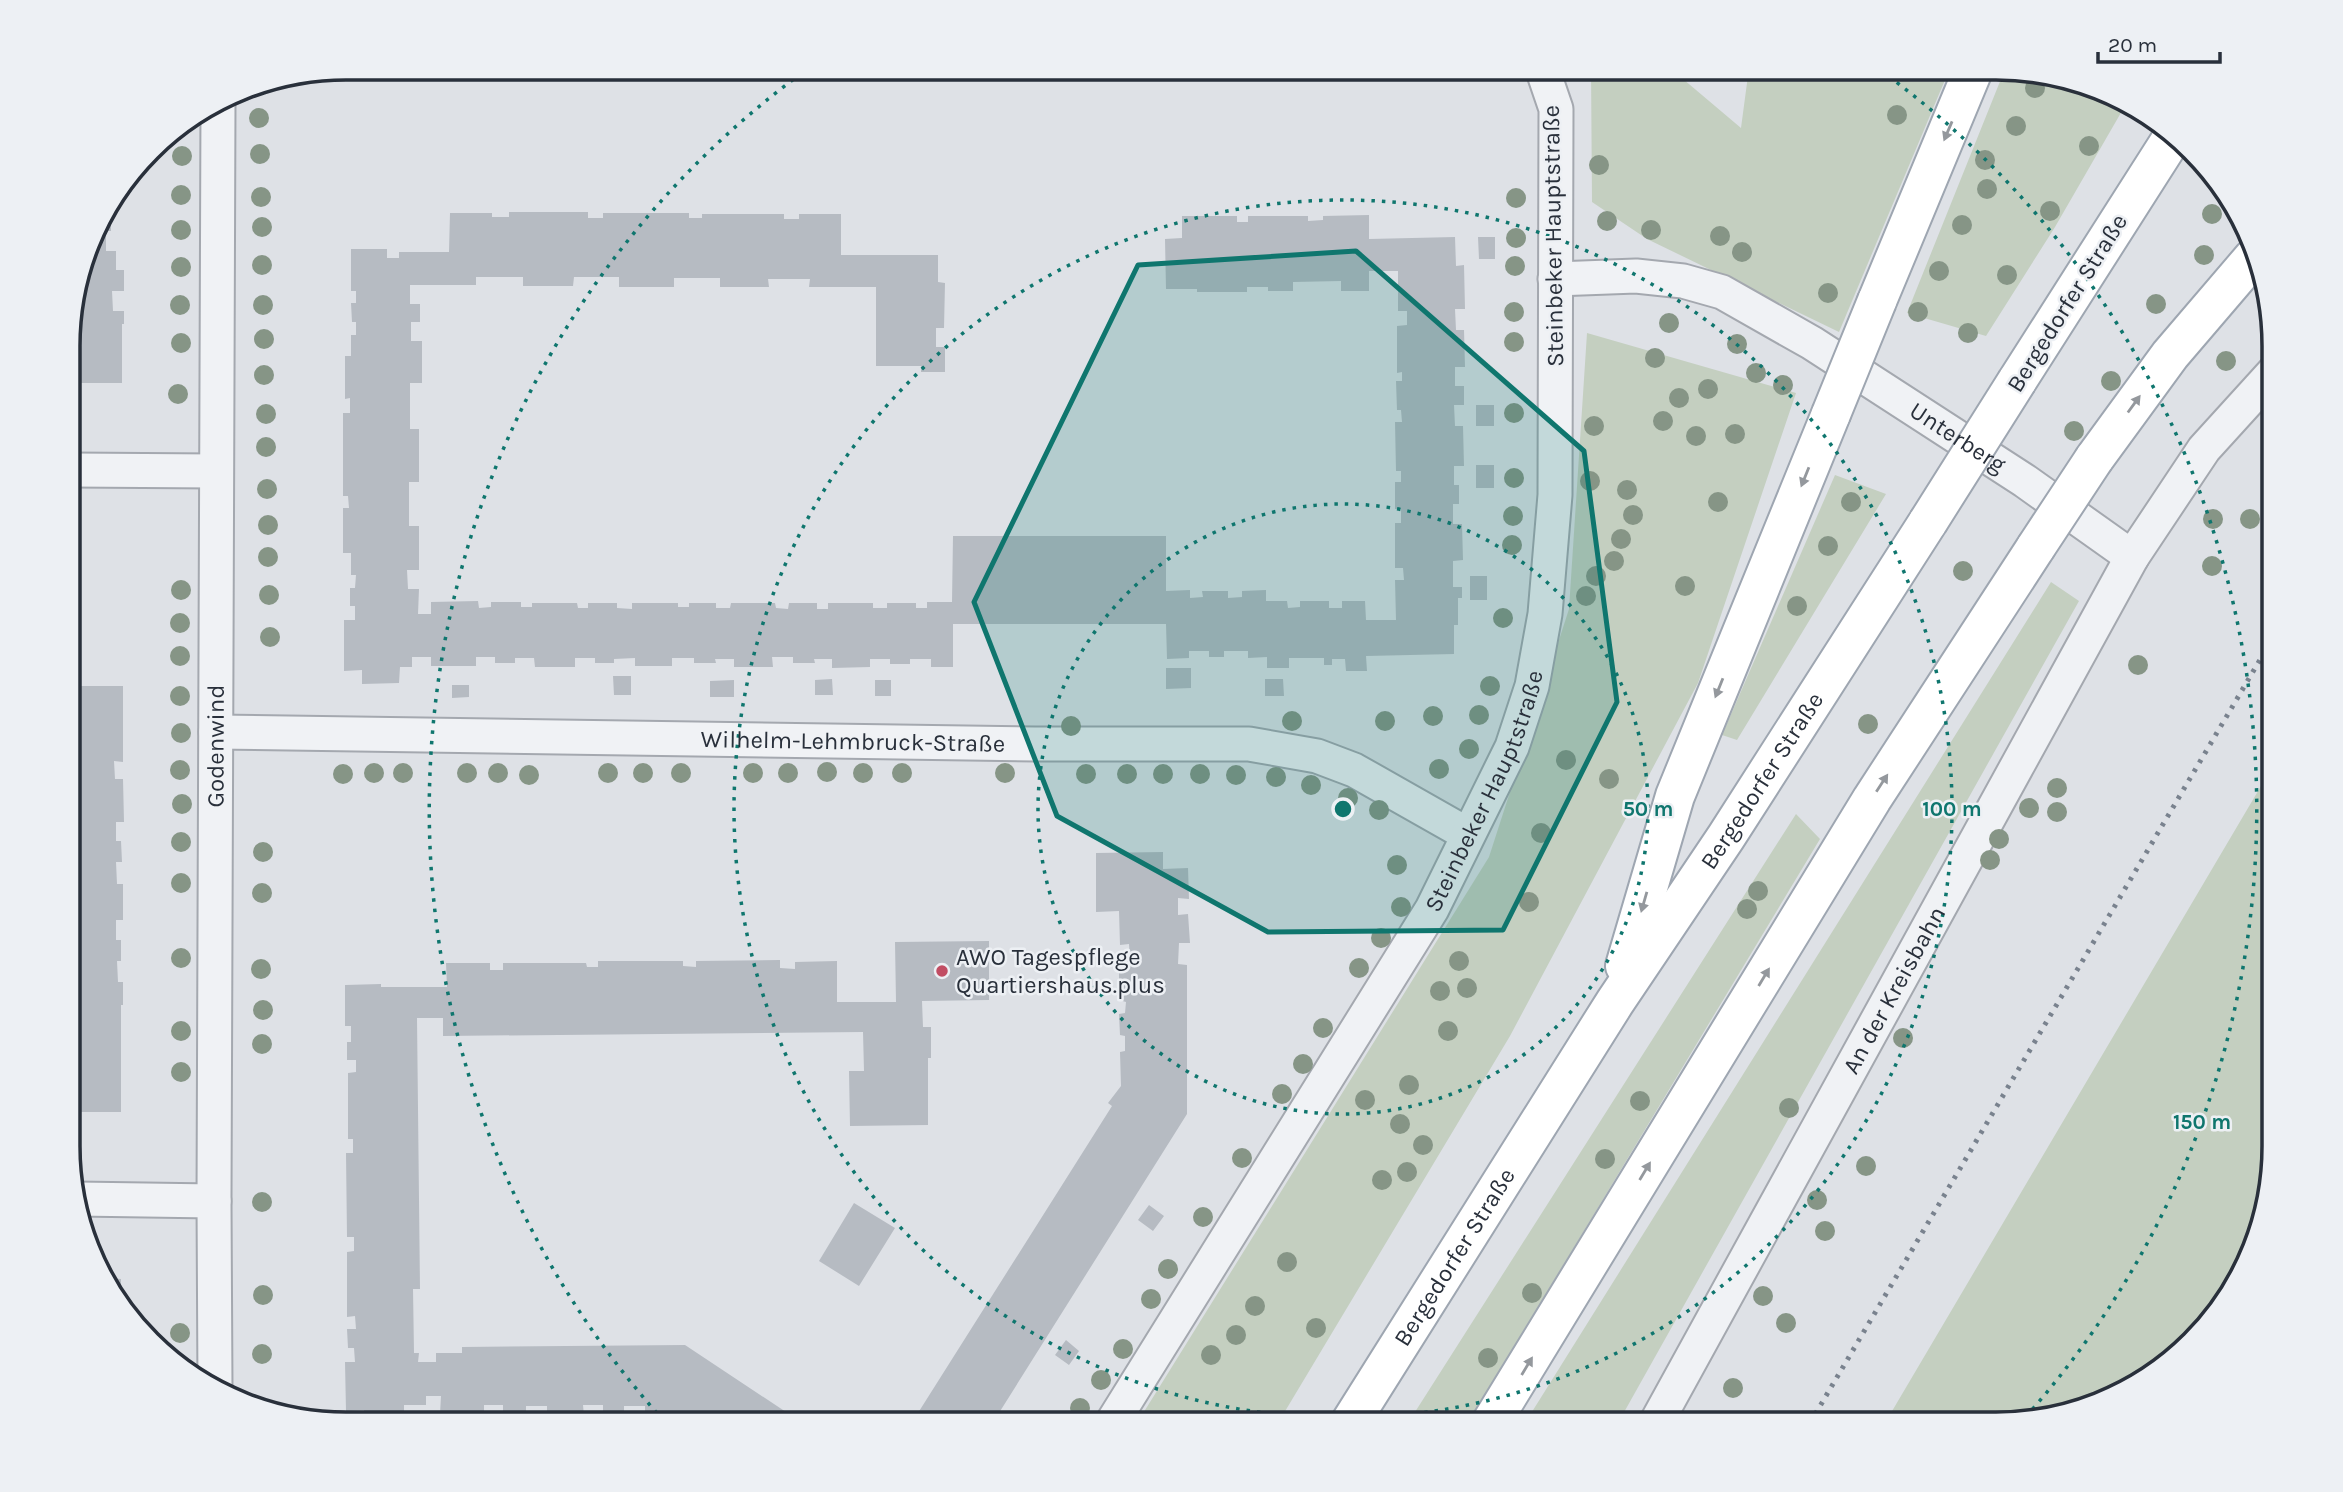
<svg xmlns="http://www.w3.org/2000/svg" width="2343" height="1492" font-family="Karla,sans-serif">
<style>
.green{fill:#c4cfc0}
.building{fill:#b6bbc2}
.lines{fill:none;stroke-linecap:round;stroke-linejoin:round}
.minor-casing{stroke:#a4a8af;stroke-width:37}
.primary-casing{stroke:#9ea6b1;stroke-width:42}
.minor{stroke:#f0f2f5;stroke-width:33}
.primary{stroke:#fff;stroke-width:38}
.rail{stroke:#79828e;stroke-width:5;stroke-dasharray:3.5 7;stroke-linecap:butt}
.primary-bridge-casing{stroke:#9ea6b1;stroke-width:42;stroke-linecap:butt}
.primary-bridge{stroke:#fff;stroke-width:38}
.tree{fill:#869586}
.oneway{fill:#94989d}
.marked{fill:#0f766e;fill-opacity:0.2;stroke:#0f766e;stroke-width:5;stroke-linejoin:round}
.ring{fill:none;stroke:#0f766e;stroke-width:3.5;stroke-dasharray:3.5 7}
.poi-dot{fill:#c14d63;stroke:#edf0f4;stroke-width:2.5}
.labels{text-anchor:middle;stroke-width:5;stroke-linejoin:round;paint-order:stroke}
.street-label{font-size:24px;fill:#29303b;stroke:#edf0f4}
.poi-label{font-size:24px;fill:#29303b;stroke:#edf0f4;text-anchor:start}
.rim{fill:none;stroke:#29303b;stroke-width:3.5}
.centre{fill:#0f766e;stroke:#edf0f4;stroke-width:3.5}
.ring-label{font-size:21px;text-anchor:middle;font-weight:bold;fill:#0f766e;stroke:#edf0f4;stroke-width:5;stroke-linejoin:round;paint-order:stroke}
</style>
<rect width="100%" height="100%" fill="#dee1e6"/>
<path class="green" d="M1591,68h79l71,60 8,-60h201l-111,264 -192,-93 -55,-37z
M2005,69l64,9 57,26 -71,123 -69,109 -79,-23z
M1587,333l209,60 -98,290 -188,353 -232,387h-141l352,-566 80,-248z
M1835,475l51,19 -149,246 -15,-5z
M2051,582l28,19 -461,822h-93z
M2274,764v399l-14,71 -32,66 -93,87 -121,36h-129z
M1796,814l24,25 -330,548 -24,36h-58z"/>
<path class="building" d="M109,208h2v23h-5v20h10v19h8v21h-12l1,20h11v13h-2v59h-51v-72l26,-88z
M509,212h79v6h15v-5h86v5h13v-4h82v5h15v-5h42v41h97v27l7,1 -1,45h-8v19h9v25h-24v-6h-45v-79h-67l1,-8h-42l1,8h-49v-9h-46v9h-55v-10h-45l-1,9h-50v-9h-47v8h-66v19h10v18h-9v19h11v42h-12v46h9v53h-10v44h10v44h-12l1,19h11l-1,25h13v-12l47,-1 1,7 12,-1v-5h30v5h11v-4h45l1,5h10v-5h29v5l15,1v-6h46v4h11v-4h27v5h14l1,-5h44l1,5 12,1 1,-6h28v6h11v-6h45v5h14v-5h29v5h11v-6h25l1,-66h213v55l24,-1v8l13,-1 -1,-6h26v7l14,-1v-6l24,-1v11h21l1,7 12,-1v-6h29v7h13v-7h23l1,19h30l-1,-40h9l-1,-12h-8v-45h6v-14h-6v-27h6v-11h-5l-1,-49h7l-1,-12h-4l-1,-29h6v-9l-5,1v-47l10,-1v-14h-9v-40h-29v20h-28v-10l-48,1v9h-25v-4h-21v5h-50v-3h-31l-1,-50 17,-1v-22h55v6h11v-6h60v5l15,-1v-4l46,-1v24l86,-2 1,29 8,-1 1,44h-10l1,21h8l1,37h-10v19h9v19h-10l1,21h8l1,40h-10v19h5v19h-6v20h9l1,36 -10,1v26h9v11h-4v27h-4v29l-88,2 1,15h-21l-1,-12h-13v6h-8v-7h-35v10h-22v-11l-19,1v-7h-24v6h-15v-6h-20v7l-22,1 -1,-35h-213v43h-22v-8h-21v5h-20v-5h-20v8l-38,1v-9h-18l1,4h-22v-6h-21l1,10h-39v-8h-19l1,4h-22v-5h-22v8h-37v-8l-21,1v4h-19v-5h-20v9h-40l-1,-9h-19v5h-20v-6h-19v9h-45v-9h-19v10h-12l-1,16 -37,1v-14l-18,1v-51h11v-14h-5v-18h5l1,-13h-5v-22h-8v-45h6l-1,-12h-5v-83h7v-15l-5,1v-43h6v-21h5v-13h-4l-1,-19h5v-12h-5v-42h36v9h12v-6h50l1,-39h42v4h17z
M1478,237h17v22h-16z
M1476,405h18v21h-18z
M1476,465h18v23h-18z
M1470,576h17v24h-17z
M1166,668h25v20l-25,1z
M613,676h18v19h-17z
M832,679l1,16h-18v-15z
M1265,679h18l1,17h-19z
M734,680v17h-24v-16z
M875,680h16v16h-16z
M452,685h17v12l-17,1z
M71,686h52v76l-9,-1 1,18h8l1,43h-8v19h5l1,21h-6l1,22h6v36h-7v20h5v21h-4l1,21h5v23h-2v107h-50z
M1163,852v17l25,-1 1,31 -11,-1v17l10,-1 2,29h-11l-1,21 9,1v149l-195,310h-81l201,-318 -4,-3 13,-17 -1,-34 5,-1v-15l-5,-1 -1,-21 6,-1 1,-11 -7,-2v-41h11l-1,-15 -9,1 -1,-34 -23,1v-59z
M989,941v59l-67,1 1,26h8v31h-3v67l-78,1 -1,-55h15l-1,-39 -420,4v-18h-26l3,271h-7l1,64h5l-1,9h18v-9h26v-6l223,-2 119,79h-125l-14,-9h-20v-9h-21v6h-21v-7h-20l1,11 -37,-1v-9h-21v7h-23v-8h-19v9h-44l1,-18h-15v9h-22v17l-41,1 1,-13 -18,1 -1,-49h10l-1,-14h-6l-1,-19h9l-1,-13 -8,1v-65l7,-1v-14h-7l-1,-84h7v-14h-5v-66l8,-1v-12h-9v-18h4v-16h-6v-41l36,-1v3h66l-1,-24h44v7h13v-7h83l1,4h11v-6h85v5l13,1v-6l84,-1v8l15,1v-7l42,-1v41h59l-1,-60z
M854,1203l41,25 -36,58 -40,-25z
M1149,1205l15,11 -11,15 -15,-11z
M107,1278l14,1v27l-6,-6z
M1066,1340l13,11 -10,14 -14,-10z"/>
<g class="lines">
<g class="minor-casing">
<g id="minor">
<path id="s1" d="M1555,279l81,-3 47,5 39,11 90,51 213,138 107,76"/>
<path d="M71,470l145,1"/>
<path id="s2" d="M216,732l819,12h214l68,12 37,14 113,64"/>
<path d="M77,1199l137,2"/>
<path id="s3" d="M215,1388l-1,-187 4,-1097"/>
<path id="s4" d="M1112,1423l320,-514 80,-162 20,-61 13,-72 10,-119 1,-386 -14,-41"/>
<path id="s5" d="M1656,1423l476,-866 72,-108 70,-77"/>
</g>
</g>
<g class="primary-casing">
<g id="primary">
<path d="M1877,301l97,-233"/>
<path d="M2017,381l155,-243"/>
<path d="M2094,459l76,-104 83,-97"/>
<path d="M1625,966l50,-170 156,-382"/>
<path id="s6" d="M1350,1423l265,-421 111,-165 202,-315"/>
<path d="M1491,1423l381,-624 164,-252"/>
</g>
</g>
<use href="#minor" class="minor"/>
<use href="#primary" class="primary"/>
<path class="rail" d="M1810,1423l464,-787"/>
<g class="primary-bridge-casing">
<path id="primary-bridge" d="M1831,414l46,-113
M1928,522l89,-141
M2036,547l58,-88"/>
</g>
<use href="#primary-bridge" class="primary-bridge"/>
</g>
<g class="tree">
<circle cx="2035" cy="88" r="10"/>
<circle cx="1897" cy="115" r="10"/>
<circle cx="259" cy="118" r="10"/>
<circle cx="2016" cy="126" r="10"/>
<circle cx="2089" cy="146" r="10"/>
<circle cx="260" cy="154" r="10"/>
<circle cx="182" cy="156" r="10"/>
<circle cx="1985" cy="160" r="10"/>
<circle cx="1599" cy="165" r="10"/>
<circle cx="1987" cy="189" r="10"/>
<circle cx="181" cy="195" r="10"/>
<circle cx="261" cy="197" r="10"/>
<circle cx="1516" cy="198" r="10"/>
<circle cx="2050" cy="211" r="10"/>
<circle cx="2212" cy="214" r="10"/>
<circle cx="1607" cy="221" r="10"/>
<circle cx="1962" cy="225" r="10"/>
<circle cx="262" cy="227" r="10"/>
<circle cx="181" cy="230" r="10"/>
<circle cx="1651" cy="230" r="10"/>
<circle cx="1720" cy="236" r="10"/>
<circle cx="1516" cy="238" r="10"/>
<circle cx="1742" cy="252" r="10"/>
<circle cx="2204" cy="255" r="10"/>
<circle cx="262" cy="265" r="10"/>
<circle cx="1515" cy="266" r="10"/>
<circle cx="181" cy="267" r="10"/>
<circle cx="1939" cy="271" r="10"/>
<circle cx="2007" cy="275" r="10"/>
<circle cx="1828" cy="293" r="10"/>
<circle cx="2156" cy="304" r="10"/>
<circle cx="180" cy="305" r="10"/>
<circle cx="263" cy="305" r="10"/>
<circle cx="1514" cy="312" r="10"/>
<circle cx="1918" cy="312" r="10"/>
<circle cx="1669" cy="323" r="10"/>
<circle cx="1968" cy="333" r="10"/>
<circle cx="264" cy="339" r="10"/>
<circle cx="1514" cy="342" r="10"/>
<circle cx="181" cy="343" r="10"/>
<circle cx="1737" cy="344" r="10"/>
<circle cx="1655" cy="358" r="10"/>
<circle cx="2226" cy="361" r="10"/>
<circle cx="1756" cy="373" r="10"/>
<circle cx="264" cy="375" r="10"/>
<circle cx="2111" cy="381" r="10"/>
<circle cx="1783" cy="385" r="10"/>
<circle cx="1708" cy="389" r="10"/>
<circle cx="178" cy="394" r="10"/>
<circle cx="1679" cy="398" r="10"/>
<circle cx="1514" cy="413" r="10"/>
<circle cx="266" cy="414" r="10"/>
<circle cx="1663" cy="421" r="10"/>
<circle cx="1594" cy="426" r="10"/>
<circle cx="2074" cy="431" r="10"/>
<circle cx="1735" cy="434" r="10"/>
<circle cx="1696" cy="436" r="10"/>
<circle cx="266" cy="447" r="10"/>
<circle cx="1514" cy="478" r="10"/>
<circle cx="1590" cy="481" r="10"/>
<circle cx="267" cy="489" r="10"/>
<circle cx="1627" cy="490" r="10"/>
<circle cx="1718" cy="502" r="10"/>
<circle cx="1851" cy="502" r="10"/>
<circle cx="1633" cy="515" r="10"/>
<circle cx="1513" cy="516" r="10"/>
<circle cx="2213" cy="519" r="10"/>
<circle cx="2250" cy="519" r="10"/>
<circle cx="268" cy="525" r="10"/>
<circle cx="1621" cy="539" r="10"/>
<circle cx="1512" cy="545" r="10"/>
<circle cx="1828" cy="546" r="10"/>
<circle cx="268" cy="557" r="10"/>
<circle cx="1614" cy="561" r="10"/>
<circle cx="2212" cy="566" r="10"/>
<circle cx="1963" cy="571" r="10"/>
<circle cx="1596" cy="576" r="10"/>
<circle cx="1685" cy="586" r="10"/>
<circle cx="181" cy="590" r="10"/>
<circle cx="269" cy="595" r="10"/>
<circle cx="1586" cy="596" r="10"/>
<circle cx="1797" cy="606" r="10"/>
<circle cx="1503" cy="618" r="10"/>
<circle cx="180" cy="623" r="10"/>
<circle cx="270" cy="637" r="10"/>
<circle cx="180" cy="656" r="10"/>
<circle cx="2138" cy="665" r="10"/>
<circle cx="1490" cy="686" r="10"/>
<circle cx="180" cy="696" r="10"/>
<circle cx="1479" cy="715" r="10"/>
<circle cx="1433" cy="716" r="10"/>
<circle cx="1292" cy="721" r="10"/>
<circle cx="1385" cy="721" r="10"/>
<circle cx="1868" cy="724" r="10"/>
<circle cx="1071" cy="726" r="10"/>
<circle cx="181" cy="733" r="10"/>
<circle cx="1469" cy="749" r="10"/>
<circle cx="1566" cy="760" r="10"/>
<circle cx="1439" cy="769" r="10"/>
<circle cx="180" cy="770" r="10"/>
<circle cx="827" cy="772" r="10"/>
<circle cx="374" cy="773" r="10"/>
<circle cx="403" cy="773" r="10"/>
<circle cx="467" cy="773" r="10"/>
<circle cx="498" cy="773" r="10"/>
<circle cx="608" cy="773" r="10"/>
<circle cx="643" cy="773" r="10"/>
<circle cx="681" cy="773" r="10"/>
<circle cx="753" cy="773" r="10"/>
<circle cx="788" cy="773" r="10"/>
<circle cx="863" cy="773" r="10"/>
<circle cx="902" cy="773" r="10"/>
<circle cx="1005" cy="773" r="10"/>
<circle cx="343" cy="774" r="10"/>
<circle cx="1086" cy="774" r="10"/>
<circle cx="1127" cy="774" r="10"/>
<circle cx="1163" cy="774" r="10"/>
<circle cx="1200" cy="774" r="10"/>
<circle cx="529" cy="775" r="10"/>
<circle cx="1236" cy="775" r="10"/>
<circle cx="1276" cy="777" r="10"/>
<circle cx="1609" cy="779" r="10"/>
<circle cx="1311" cy="785" r="10"/>
<circle cx="2057" cy="788" r="10"/>
<circle cx="1348" cy="798" r="10"/>
<circle cx="182" cy="804" r="10"/>
<circle cx="2029" cy="808" r="10"/>
<circle cx="1379" cy="810" r="10"/>
<circle cx="2057" cy="812" r="10"/>
<circle cx="1541" cy="833" r="10"/>
<circle cx="1999" cy="839" r="10"/>
<circle cx="181" cy="842" r="10"/>
<circle cx="263" cy="852" r="10"/>
<circle cx="1990" cy="860" r="10"/>
<circle cx="1397" cy="865" r="10"/>
<circle cx="181" cy="883" r="10"/>
<circle cx="1758" cy="891" r="10"/>
<circle cx="262" cy="893" r="10"/>
<circle cx="1529" cy="902" r="10"/>
<circle cx="1401" cy="907" r="10"/>
<circle cx="1747" cy="909" r="10"/>
<circle cx="1381" cy="938" r="10"/>
<circle cx="181" cy="958" r="10"/>
<circle cx="1459" cy="961" r="10"/>
<circle cx="1359" cy="968" r="10"/>
<circle cx="261" cy="969" r="10"/>
<circle cx="1467" cy="988" r="10"/>
<circle cx="1440" cy="991" r="10"/>
<circle cx="263" cy="1010" r="10"/>
<circle cx="1323" cy="1028" r="10"/>
<circle cx="181" cy="1031" r="10"/>
<circle cx="1448" cy="1031" r="10"/>
<circle cx="1903" cy="1038" r="10"/>
<circle cx="262" cy="1044" r="10"/>
<circle cx="1303" cy="1064" r="10"/>
<circle cx="181" cy="1072" r="10"/>
<circle cx="1409" cy="1085" r="10"/>
<circle cx="1282" cy="1094" r="10"/>
<circle cx="1365" cy="1100" r="10"/>
<circle cx="1640" cy="1101" r="10"/>
<circle cx="1789" cy="1108" r="10"/>
<circle cx="1400" cy="1124" r="10"/>
<circle cx="1423" cy="1145" r="10"/>
<circle cx="1242" cy="1158" r="10"/>
<circle cx="1605" cy="1159" r="10"/>
<circle cx="1866" cy="1166" r="10"/>
<circle cx="1407" cy="1172" r="10"/>
<circle cx="1382" cy="1180" r="10"/>
<circle cx="1817" cy="1200" r="10"/>
<circle cx="262" cy="1202" r="10"/>
<circle cx="1203" cy="1217" r="10"/>
<circle cx="1825" cy="1231" r="10"/>
<circle cx="1287" cy="1262" r="10"/>
<circle cx="1168" cy="1269" r="10"/>
<circle cx="1532" cy="1293" r="10"/>
<circle cx="263" cy="1295" r="10"/>
<circle cx="1763" cy="1296" r="10"/>
<circle cx="1151" cy="1299" r="10"/>
<circle cx="1255" cy="1306" r="10"/>
<circle cx="1786" cy="1323" r="10"/>
<circle cx="1316" cy="1328" r="10"/>
<circle cx="180" cy="1333" r="10"/>
<circle cx="1236" cy="1335" r="10"/>
<circle cx="1123" cy="1349" r="10"/>
<circle cx="262" cy="1354" r="10"/>
<circle cx="1211" cy="1355" r="10"/>
<circle cx="1488" cy="1358" r="10"/>
<circle cx="1101" cy="1380" r="10"/>
<circle cx="1733" cy="1388" r="10"/>
<circle cx="1080" cy="1408" r="10"/>
</g>
<defs><path id="oneway-solid" d="M-6-.8H1V-3.2L6.5 0L1 3.2V.8H-6Z" transform="scale(1.75)"/></defs>
<g class="oneway">
<use href="#oneway-solid" transform="translate(1948 131) rotate(113)"/>
<use href="#oneway-solid" transform="translate(2134 404) rotate(-54)"/>
<use href="#oneway-solid" transform="translate(1805 477) rotate(112)"/>
<use href="#oneway-solid" transform="translate(1719 688) rotate(112)"/>
<use href="#oneway-solid" transform="translate(1882 783) rotate(-57)"/>
<use href="#oneway-solid" transform="translate(1644 902) rotate(106)"/>
<use href="#oneway-solid" transform="translate(1764 977) rotate(-59)"/>
<use href="#oneway-solid" transform="translate(1645 1171) rotate(-59)"/>
<use href="#oneway-solid" transform="translate(1527 1366) rotate(-59)"/>
</g>
<path class="marked" d="M1356,251l228,200 33,251 -114,228 -235,2 -211,-116 -83,-214 164,-337z"/>
<g class="ring">
<circle cx="1343" cy="809" r="305"/>
<circle cx="1343" cy="809" r="609"/>
<path d="M664 1421A914 914 0 0 1 806 70M1880 70A914 914 0 0 1 2022 1421"/>
</g>
<circle class="poi-dot" cx="942" cy="971" r="7"/>
<g class="labels">
<g class="street-label">
<text transform="translate(1553 236) rotate(-91)" y="8">Steinbeker Hauptstraße</text>
<text transform="translate(2067 303) rotate(-58)" y="8">Bergedorfer Straße</text>
<text dy="8" stroke="none"><textPath href="#s1" startOffset="446">Unterberg</textPath></text>
<text dy="8" stroke="none"><textPath href="#s2" startOffset="637">Wilhelm-Lehmbruck-Straße</textPath></text>
<text dy="8" stroke="none"><textPath href="#s3" startOffset="642">Godenwind</textPath></text>
<text dy="8" stroke="none"><textPath href="#s6" startOffset="763">Bergedorfer Straße</textPath></text>
<text dy="8" stroke="none"><textPath href="#s4" startOffset="735">Steinbeker Hauptstraße</textPath></text>
<text dy="8" stroke="none"><textPath href="#s5" startOffset="494">An der Kreisbahn</textPath></text>
<text dy="8" stroke="none"><textPath href="#s6" startOffset="196">Bergedorfer Straße</textPath></text>
</g>
<g class="poi-label">
<text x="956" y="965">AWO Tagespflege<tspan x="956" dy="28">Quartiershaus.plus</tspan></text>
</g>
</g>
<path d="M0 0H2343V1492H0ZM346 80H1996A266 266 0 0 1 2262 346V1146A266 266 0 0 1 1996 1412H346A266 266 0 0 1 80 1146V346A266 266 0 0 1 346 80Z" fill="#edf0f4" fill-rule="evenodd"/>
<path class="rim" d="M346 80H1996A266 266 0 0 1 2262 346V1146A266 266 0 0 1 1996 1412H346A266 266 0 0 1 80 1146V346A266 266 0 0 1 346 80Z"/>
<circle cx="1343" cy="809" r="10" class="centre"/>
<g class="ring-label">
<text x="1648" y="816">50 m</text>
<text x="1952" y="816">100 m</text>
<text x="2202" y="1129">150 m</text>
</g>
<path d="M2098 52v10h122v-10" fill="none" stroke="#29303b" stroke-width="3.5"/>
<text x="2108" y="52" font-size="21" fill="#29303b" stroke="#edf0f4" stroke-width="5" paint-order="stroke">20 m</text>
</svg>
